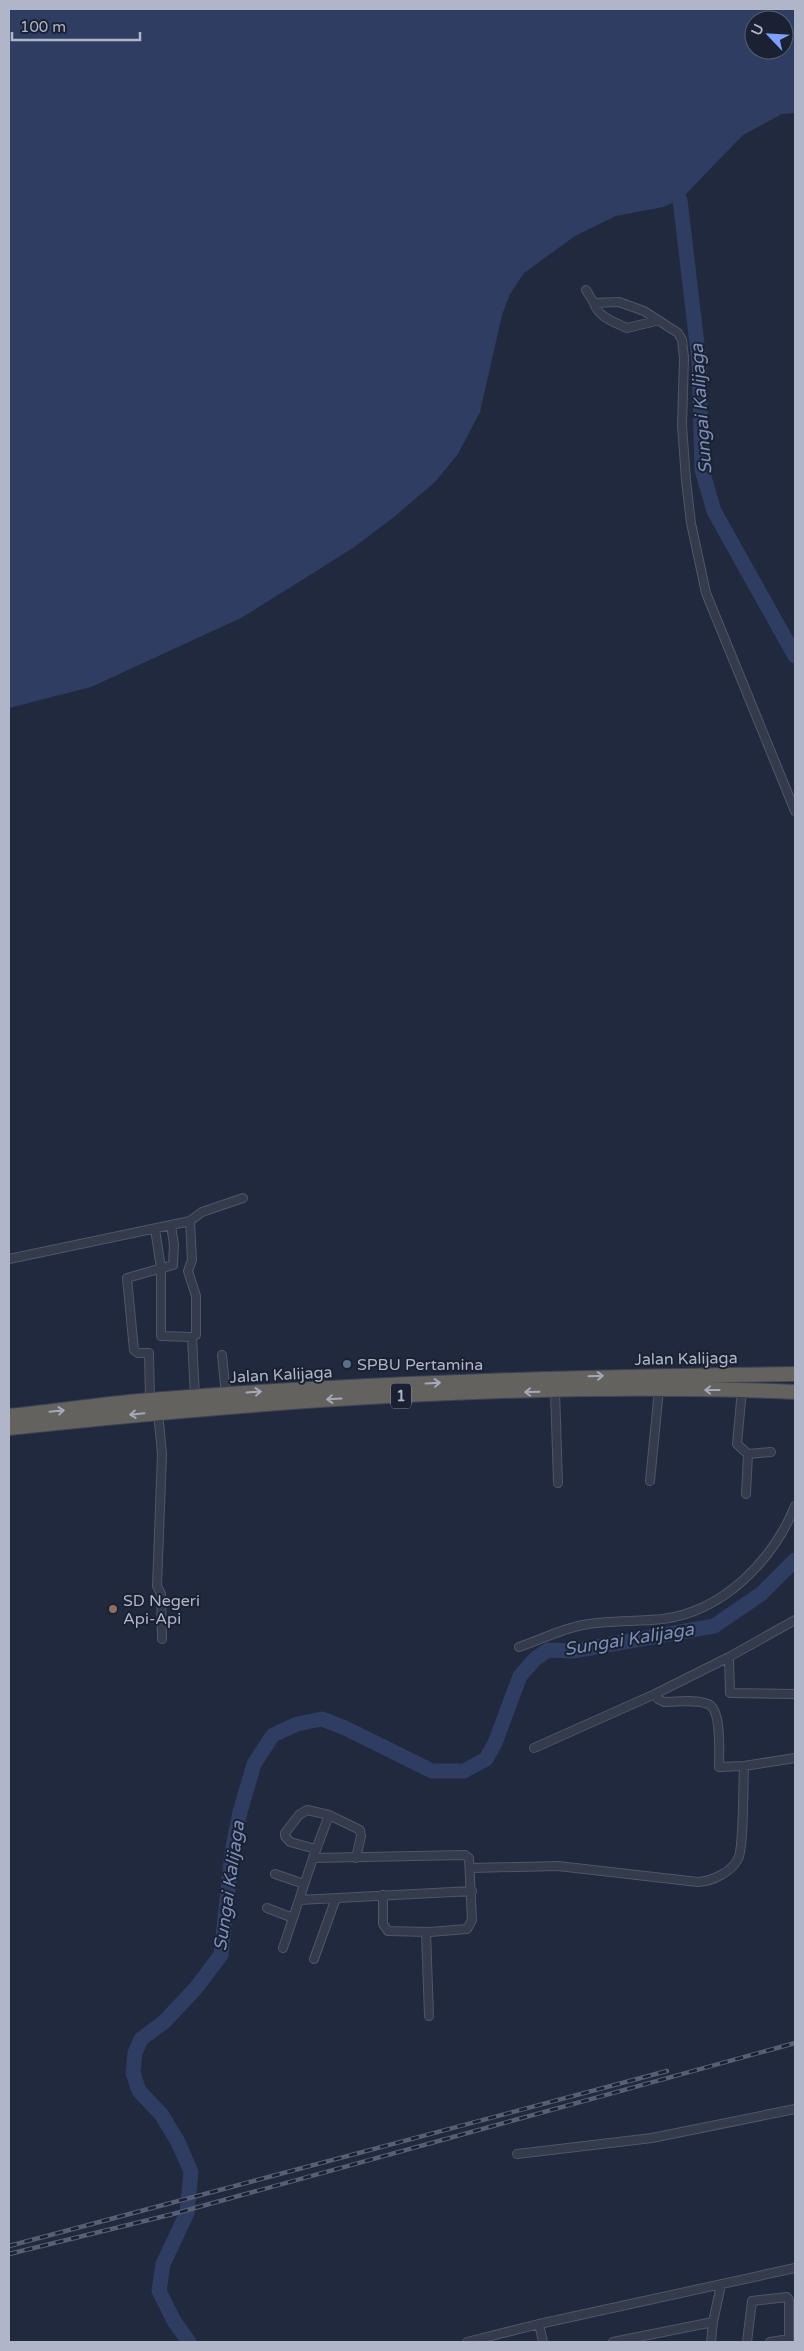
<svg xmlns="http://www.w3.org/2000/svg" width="804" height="2351" font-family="'Varela Round',sans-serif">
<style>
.water{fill:#2f3d62;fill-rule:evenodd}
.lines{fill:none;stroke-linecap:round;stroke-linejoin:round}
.river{stroke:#2f3d62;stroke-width:15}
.minor-casing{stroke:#505668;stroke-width:10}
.trunk-casing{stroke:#3d4355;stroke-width:16}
.minor{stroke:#343b4d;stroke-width:8}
.trunk{stroke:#63625f;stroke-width:14}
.rail-casing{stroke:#565f75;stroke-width:4.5}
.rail{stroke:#1a2132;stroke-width:2.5;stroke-dasharray:8;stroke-linecap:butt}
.oneway{stroke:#a4a9b9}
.service-dot{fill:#5c6f8a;stroke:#1a2132;stroke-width:2}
.education-dot{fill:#8d6e63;stroke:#1a2132;stroke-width:2}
.labels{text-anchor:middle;stroke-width:4;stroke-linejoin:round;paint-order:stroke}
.shield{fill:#1a2132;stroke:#83899c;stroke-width:1}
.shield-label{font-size:15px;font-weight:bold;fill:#b0b6c9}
.street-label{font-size:16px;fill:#b0b6c9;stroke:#1a2132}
.poi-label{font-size:16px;fill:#b0b6c9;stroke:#1a2132;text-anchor:start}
.water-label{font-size:18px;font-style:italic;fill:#7c8eb8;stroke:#1a2132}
</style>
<rect width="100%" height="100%" fill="#20293d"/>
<path class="water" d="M9,9h786v104l-13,1 -39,21 -63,65 -17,7 -47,9 -41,20 -51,37 -14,21 -8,21 -22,97 -22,42 -23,28 -41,35 -41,31 -112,70 -150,69 -82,21zM754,20h30v30h-30z"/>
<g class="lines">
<path class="river" d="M680,200l19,161 3,109 12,41 81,145
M189,2342l-15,-21 -15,-30 4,-27 24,-51 4,-41 -13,-30 -17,-28 -22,-23 -6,-18 2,-20 6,-14 23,-17 32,-34 25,-33 11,-103 8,-40 14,-48 19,-29 24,-11 25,-5 23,9 87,43h32l22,-12 9,-16 25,-67 15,-17 13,-9 25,1 141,-25 47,-32 34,-34"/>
<g class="minor-casing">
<path id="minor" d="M586,290l8,13 25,-1 25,9 34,22 4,7 2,18 -2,67 4,55 5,43 15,70 89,218
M594,303c4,14 20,19 33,25l29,-7
M190,1221l2,39 -4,11 8,25v39l-4,2 3,60
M155,1229l6,39v68l31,1
M9,1259l181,-38 12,-9 41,-14
M222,1355l4,40
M742,1390l-5,54 11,10 23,-2
M555,1391l3,92
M150,1400l-1,-47h-11l-4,-3 -7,-72 46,-13 1,-20 -3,-20
M158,1411l4,43 -5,132 4,8 1,45
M650,1481l9,-91
M746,1494l2,-40
M795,1620l-66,37 -74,37 3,5 6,3c13,0 31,-3 44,2 14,5 11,49 11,63l25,-1 51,-8
M519,1647c21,-7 42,-18 64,-22 26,-5 53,-3 80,-6 61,-8 110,-59 132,-113
M729,1657l1,36 65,1
M534,1748l121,-54
M316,1849l-26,-7 -5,-6v-3l14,-18 8,-5 22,5
M313,1858l-14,42 173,-9
M356,1858l5,-22 -1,-6 -31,-15 -16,43 152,-3 4,3 3,62 -5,9 -37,3 -42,-1 -5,-7v-29
M471,1868l87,-2 140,16c15,-1 33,-10 40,-23 6,-11 5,-76 6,-93
M275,1874l29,10
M267,1908l26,10
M426,1932l3,84
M283,1948l16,-48
M314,1959l22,-61
M517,2154l135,-16 143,-29
M713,2322l8,-37
M539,2324l4,18
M467,2342l72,-18 256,-56
M613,2342l100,-20 -2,20
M747,2342l5,-41 35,-4 2,3v42
M770,2342l19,-3"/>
</g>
<g class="trunk-casing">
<path id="trunk" d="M9,1416c47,-5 94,-12 141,-16 215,-18 430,-23 645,-26
M9,1428c260,-28 524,-47 786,-36"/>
</g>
<use href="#minor" class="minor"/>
<use href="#trunk" class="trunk"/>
<g class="rail-casing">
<path id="rail" d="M9,2246l658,-175
M9,2254l164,-40 622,-171"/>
</g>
<use href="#rail" class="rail"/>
</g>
<defs><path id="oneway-shaft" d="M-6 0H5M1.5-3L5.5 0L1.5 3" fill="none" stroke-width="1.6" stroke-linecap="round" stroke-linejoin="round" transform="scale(1.25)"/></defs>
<g class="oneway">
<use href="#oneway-shaft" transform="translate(596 1376) rotate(-2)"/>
<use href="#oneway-shaft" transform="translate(433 1383) rotate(-3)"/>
<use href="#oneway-shaft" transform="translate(712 1390) rotate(-180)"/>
<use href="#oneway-shaft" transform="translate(254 1392) rotate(-4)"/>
<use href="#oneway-shaft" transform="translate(532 1392) rotate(179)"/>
<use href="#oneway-shaft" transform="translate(334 1399) rotate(177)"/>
<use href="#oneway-shaft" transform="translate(57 1411) rotate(-6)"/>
<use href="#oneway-shaft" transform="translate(137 1414) rotate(174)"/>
</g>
<circle class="service-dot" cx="347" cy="1364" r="5"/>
<circle class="education-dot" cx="113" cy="1609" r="5"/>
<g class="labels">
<rect class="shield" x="391" y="1383.5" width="20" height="25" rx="4"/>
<g class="shield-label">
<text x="401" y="1401">1</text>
</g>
<g class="street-label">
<text transform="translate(686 1358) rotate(-1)" y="6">Jalan Kalijaga</text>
<text transform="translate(281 1374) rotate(-3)" y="6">Jalan Kalijaga</text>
</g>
<g class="poi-label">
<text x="357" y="1370">SPBU Pertamina</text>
<text x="123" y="1606">SD Negeri<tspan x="123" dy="18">Api-Api</tspan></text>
</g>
<g class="water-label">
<text transform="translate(701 409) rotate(-94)" y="6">Sungai Kalijaga</text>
<text transform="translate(629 1639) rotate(-9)" y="6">Sungai Kalijaga</text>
<text transform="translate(229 1886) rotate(-82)" y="6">Sungai Kalijaga</text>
</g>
</g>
<rect width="804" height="2351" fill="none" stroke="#b0b6c9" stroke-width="20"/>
<g transform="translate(769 35) rotate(295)"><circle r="24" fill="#1a2132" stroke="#565d6e"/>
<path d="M0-4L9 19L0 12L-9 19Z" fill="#7ea0ff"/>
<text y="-8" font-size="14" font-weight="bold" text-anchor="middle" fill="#b0b6c9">U</text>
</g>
<path d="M12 32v8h128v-8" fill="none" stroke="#b0b6c9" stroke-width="2.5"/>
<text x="20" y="32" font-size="15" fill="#b0b6c9" stroke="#1a2132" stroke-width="4" paint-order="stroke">100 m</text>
</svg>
